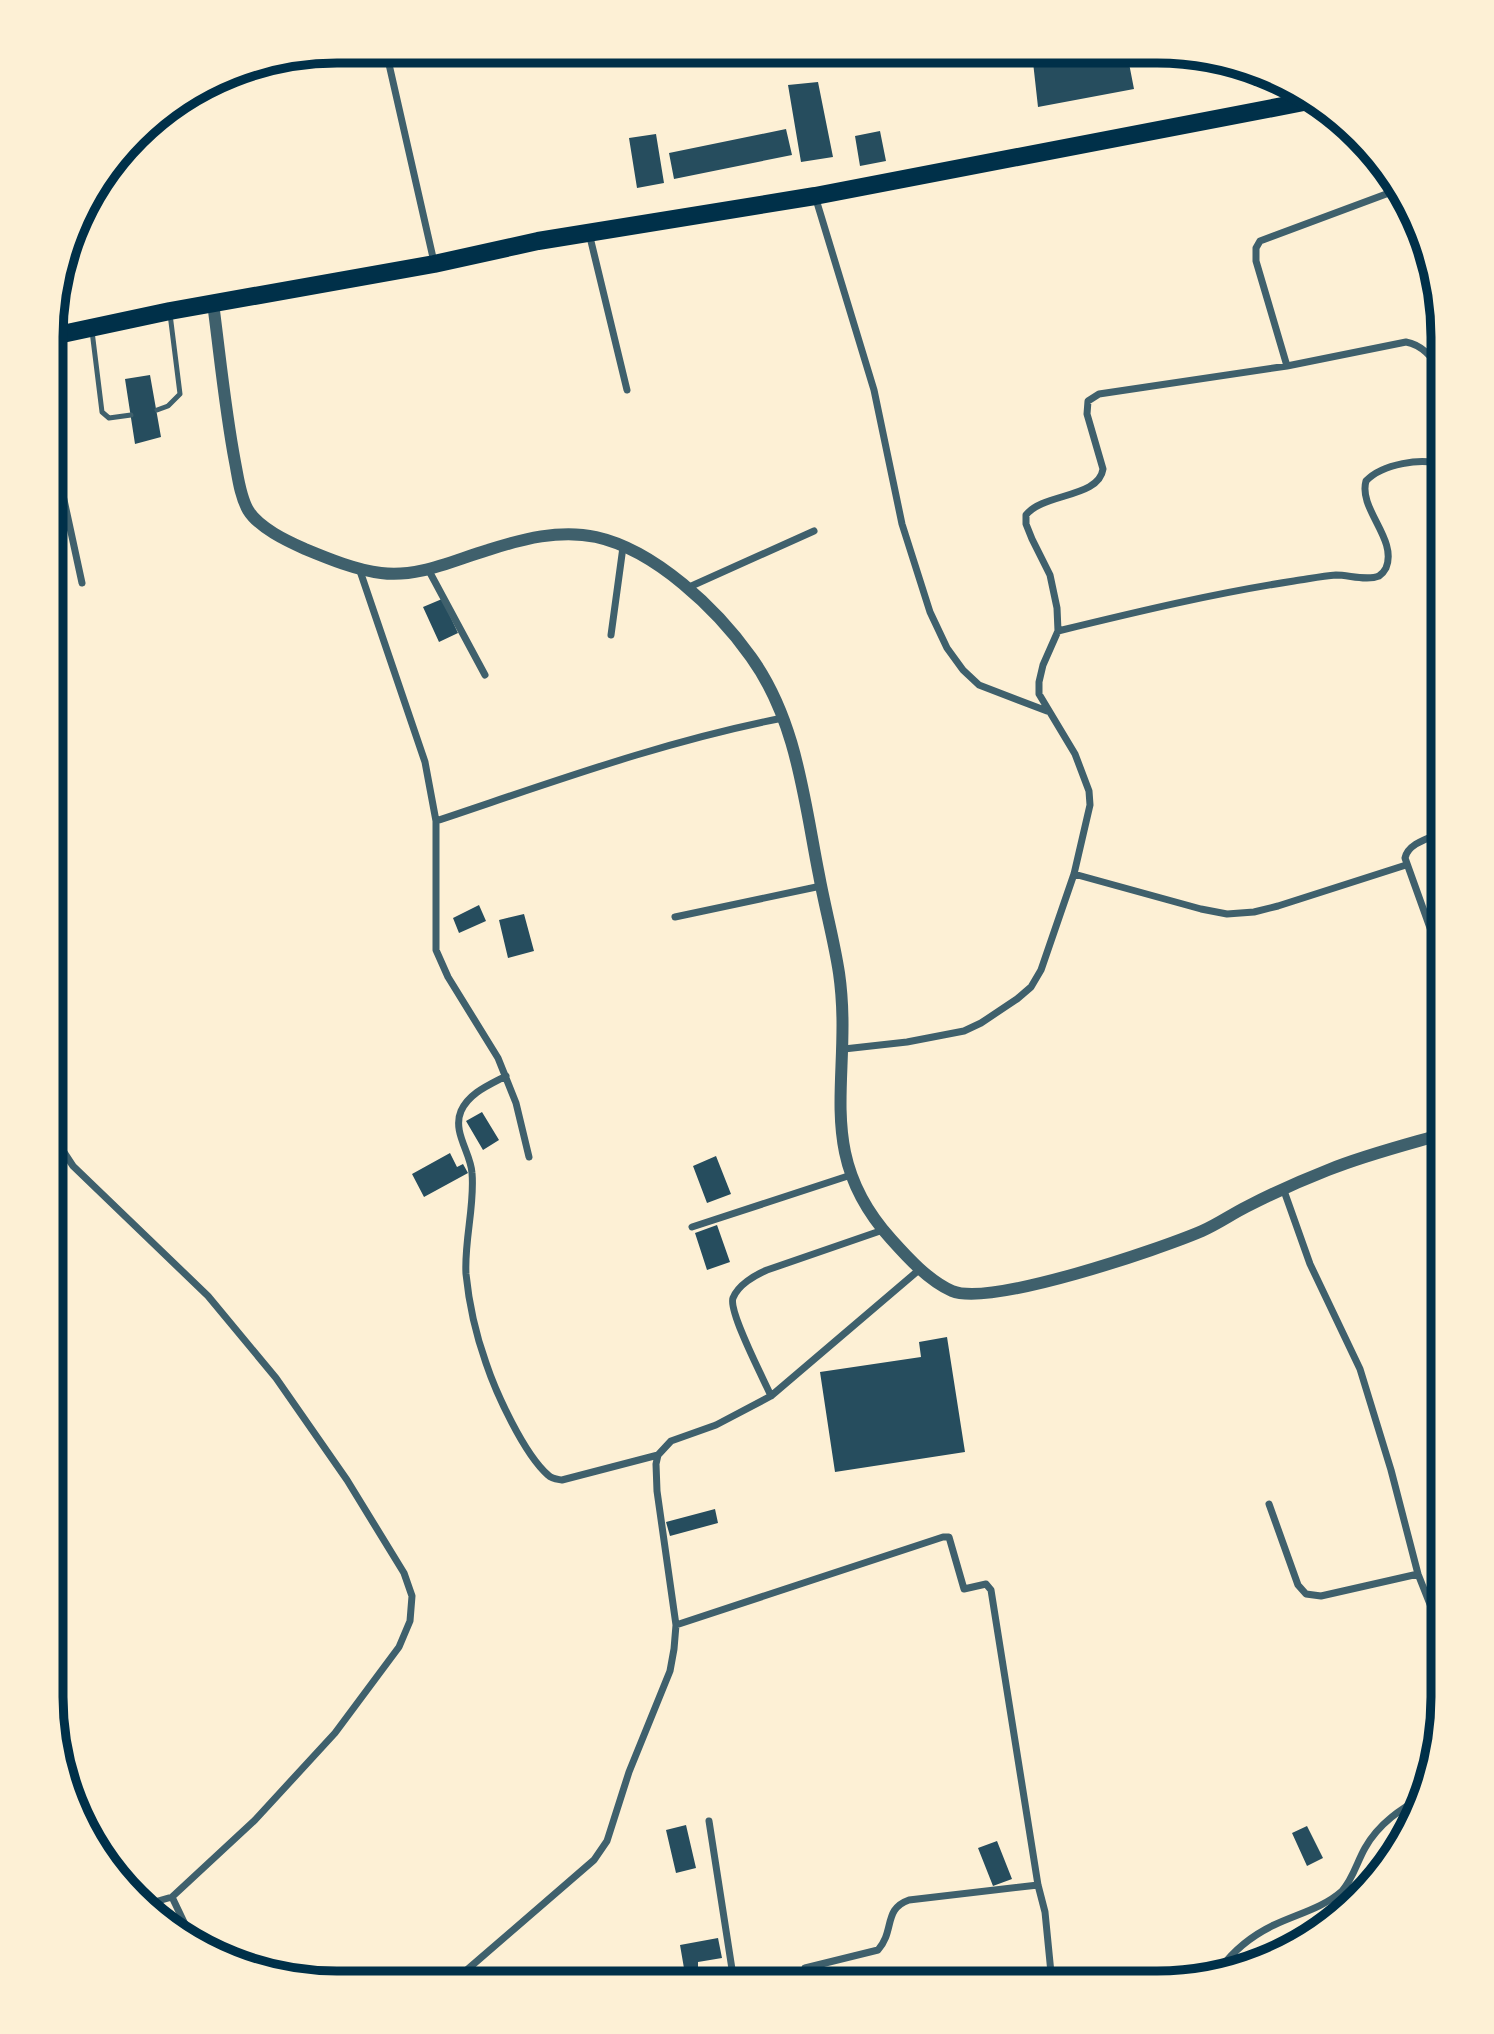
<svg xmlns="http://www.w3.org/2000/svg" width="1494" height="2034" font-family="'Sofia Sans Condensed',sans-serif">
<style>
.building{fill:#264d5e}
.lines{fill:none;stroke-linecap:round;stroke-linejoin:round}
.service{stroke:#3f606c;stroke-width:5}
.minor{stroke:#3f606c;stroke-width:7}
.tertiary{stroke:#3f606c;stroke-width:12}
.trunk{stroke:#003049;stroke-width:18}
.rim{fill:none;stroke:#003049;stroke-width:9}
</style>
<rect width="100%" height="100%" fill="#fdf0d5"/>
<path class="building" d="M1032,53h95l7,36 -96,18z
M1249,68l17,4 11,6 -23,8z
M818,82l15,75 -32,5 -13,-77z
M786,129l6,26 -118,24 -5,-26z
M880,131l6,30 -26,5 -5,-30z
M656,134l8,49 -27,5 -8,-50z
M150,375l11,62 -26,7 -10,-65z
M442,599l16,34 -19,9 -16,-35z
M479,905l7,16 -27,12 -6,-15z
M524,914l10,37 -26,7 -9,-38z
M482,1112l17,28 -16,10 -17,-29z
M450,1153l7,14 6,-3 5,9 -44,24 -12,-23z
M716,1156l15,38 -24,9 -14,-37z
M717,1225l13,37 -23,8 -12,-37z
M947,1337l18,115 -130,20 -15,-100 101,-15 -2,-15z
M715,1509l3,14 -48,13 -4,-14z
M686,1825l10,43 -20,5 -10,-43z
M1307,1826l16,32 -16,8 -15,-33z
M997,1841l15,38 -19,7 -15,-38z
M718,1938l4,20 -24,4v10l-13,2 -5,-29z"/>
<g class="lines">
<path class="service" d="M92,331l10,81 7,6 22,-3
M157,410l11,-4 12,-12 -10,-80"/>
<path class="minor" d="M386,51l48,211
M815,196l59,194 28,134 28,88 17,36 16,22 16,15 68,26
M589,233l38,157
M1287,366l-31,-105v-13l4,-7 137,-51
M53,449l29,134
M359,568l66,194 11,59v129l12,27 50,81 18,45 13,54
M428,569l57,106
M687,588l127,-57
M1058,631c78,-19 157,-38 236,-50 14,-2 28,-5 42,-6 13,0 31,6 43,1 3,-2 6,-6 7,-8 12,-29 -28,-59 -20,-87 16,-17 56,-24 77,-16
M611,635l12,-88
M436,821c114,-38 228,-80 347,-103
M1074,874l127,35 26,5 27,-2 24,-6 128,-41
M52,907l2,-34 -2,-19
M675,917l146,-31
M1443,964l-38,-106c3,-15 25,-20 38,-26
M52,1001v-55
M844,1049l63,-7 57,-11 17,-8 36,-24 14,-12 10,-17 33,-96 16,-69 -1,-14 -14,-37 -36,-60v-12l4,-17 15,-34 -1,-23 -7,-33 -18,-36 -6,-15v-9c17,-22 73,-17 77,-46l-16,-55 1,-13 11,-7 188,-28 119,-24c17,3 29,18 37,33
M506,1076c-17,9 -37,17 -45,35 -9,21 10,42 11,62 3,32 -8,68 -6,101 3,30 10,61 20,89 10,30 38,91 62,112 4,4 8,4 14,5l96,-25
M52,1134l21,32 135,130 68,82 71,102 57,93 8,23 -2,25 -11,26 -64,86 -80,87 -83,77 -28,8
M1283,1188l27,76 50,105 31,101 27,104 25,63
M692,1227l159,-52
M52,1241l7,-4
M771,1396c-7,-16 -43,-85 -38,-98 5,-13 22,-23 34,-28l116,-40
M1269,1504l29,81 8,9 15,2 97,-22
M676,1625l267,-88h6l15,52 22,-5 5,6 47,295 7,27 7,71
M709,1821l25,161
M172,1897l21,44
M805,1968l73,-18c17,-19 5,-41 31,-50l129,-15
M1220,1969c14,-19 33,-34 54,-44 23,-11 49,-17 68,-34 11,-12 15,-29 23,-43 14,-25 36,-39 60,-53
M454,1981l140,-121 13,-19 22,-69 41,-101 4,-22 2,-24 -19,-134 -1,-27 2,-9 13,-14 45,-16 55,-29 149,-127"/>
<path class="tertiary" d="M213,303c7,53 12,106 22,159 3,15 5,34 13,48 11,18 39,31 57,39 24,10 51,21 76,24 37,5 73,-13 107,-23 34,-11 72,-21 108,-13 59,13 121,72 155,120 46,64 53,143 68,218 6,33 15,65 20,98 15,104 -28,177 52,266 17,19 38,42 61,52 39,16 208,-42 250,-60 16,-7 30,-17 44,-24 27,-14 54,-26 82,-37 37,-15 77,-25 115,-36"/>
<path class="trunk" d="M53,336l117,-25 264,-47 104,-23 277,-45 499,-96"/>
</g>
<path d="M0 0H1494V2034H0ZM337 63H1157A274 274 0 0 1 1431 337V1697A274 274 0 0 1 1157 1971H337A274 274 0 0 1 63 1697V337A274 274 0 0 1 337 63Z" fill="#fdf0d5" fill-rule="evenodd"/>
<path class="rim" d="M337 63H1157A274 274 0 0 1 1431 337V1697A274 274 0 0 1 1157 1971H337A274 274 0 0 1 63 1697V337A274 274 0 0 1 337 63Z"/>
</svg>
